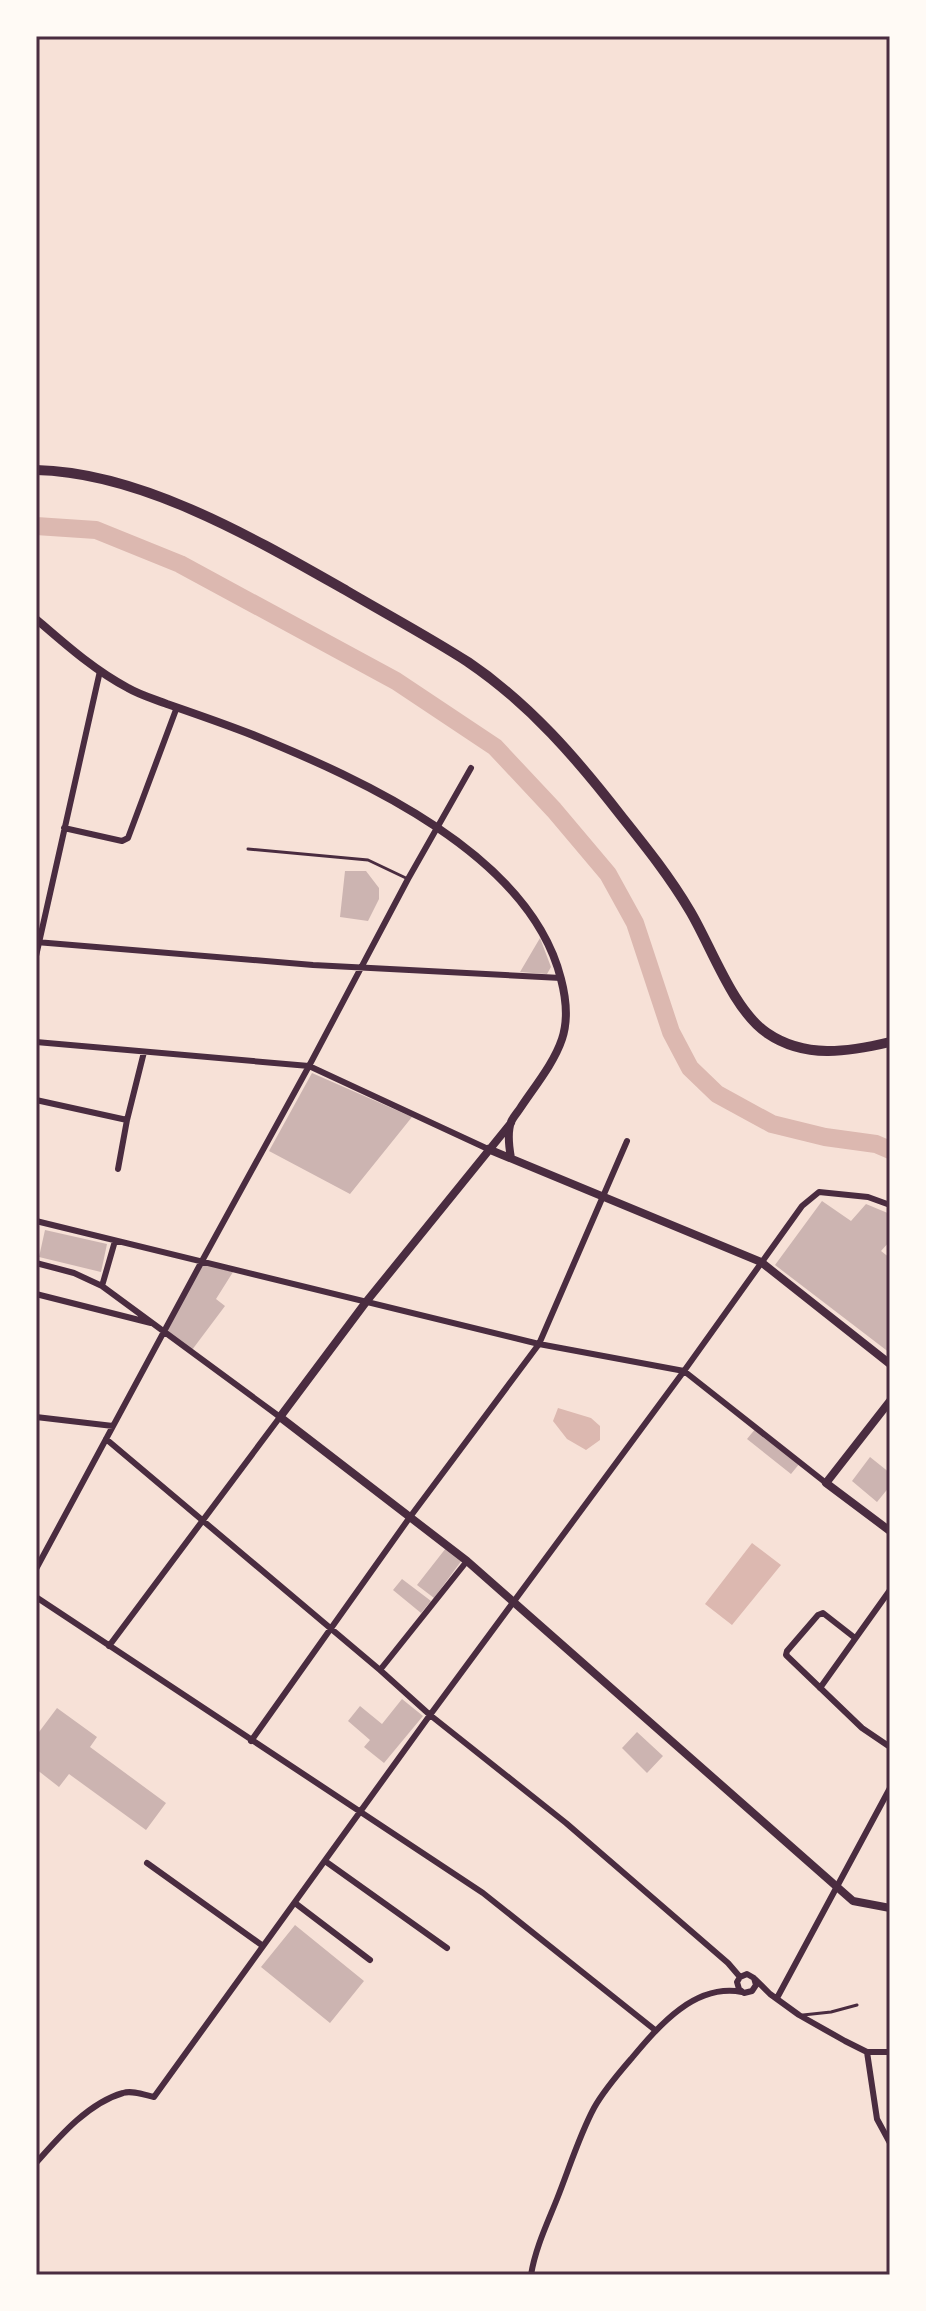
<svg xmlns="http://www.w3.org/2000/svg" width="926" height="2311" font-family="'Work Sans',sans-serif">
<style>
.water{fill:#dcb8b0}
.lines{fill:none;stroke-linecap:round;stroke-linejoin:round}
.river{stroke:#dcb8b0;stroke-width:18}
.building{fill:#ccb4b1}
.service{stroke:#4a2c40;stroke-width:3}
.minor{stroke:#4a2c40;stroke-width:6}
.tertiary{stroke:#4a2c40;stroke-width:8}
.primary{stroke:#4a2c40;stroke-width:10}
.neatline{fill:none;stroke:#4a2c40;stroke-width:3}
</style>
<rect width="100%" height="100%" fill="#f7e1d7"/>
<path class="water" d="M558,1408l33,10 9,8v14l-14,10 -19,-11 -14,-18z
M752,1543l29,22 -49,60 -27,-21z"/>
<g class="lines">
<path class="river" d="M36,526l60,4 84,34 216,117 99,66 59,63 54,64 27,49 36,109 19,36 27,26 55,30 53,13 51,7 14,6"/>
</g>
<path class="building" d="M345,871h21l13,17v11l-11,22 -28,-4z
M540,938l11,29 -4,7 -27,-2z
M312,1073l100,44 -62,77 -81,-43z
M822,1201l29,20 15,-17 24,10v27l-9,10 9,7v95l-115,-88z
M45,1230l62,14 -6,28 -62,-15z
M202,1263l31,9 -17,27 9,7 -33,44 -25,-19z
M756,1428l44,35 -9,11 -44,-35z
M870,1457l20,16v13l-13,16 -25,-21z
M446,1548l16,12 -28,38 -17,-13z
M402,1579l29,22 -10,12 -28,-23z
M402,1699l21,17 -39,47 -20,-16 6,-7 -22,-19 12,-15 22,18z
M57,1708l40,29 -7,10 76,56 -20,27 -77,-56 -10,13 -23,-18v-33z
M637,1732l26,24 -16,17 -25,-25z
M295,1925l69,56 -34,42 -69,-56z"/>
<g class="lines">
<path class="service" d="M248,849l120,11 40,19
M803,2015l28,-3 26,-7"/>
<path class="minor" d="M64,828l58,13 6,-3 49,-131
M36,942l277,23 248,13
M36,956l64,-285
M36,1042l273,24 179,83
M36,1100l91,20 17,-68
M118,1169l9,-49
M36,1221l503,123 145,27 142,112
M36,1263l38,10 28,13 178,131 -171,229
M102,1286l13,-45
M36,1294l115,29
M36,1417l77,9
M106,1439l274,231 50,45 136,108 162,140 12,14 7,-3 7,4 2,7 -4,6 -8,2 -5,-4 -2,-7 3,-5
M36,1569l166,-308 107,-195 99,-187 63,-111
M36,1597l447,296 172,137
M855,1638l-32,-25 -5,2 -31,36 -1,4 76,73 28,19
M380,1670l87,-109
M820,1688l70,-98
M251,1741l159,-224 129,-173 88,-203
M325,1861l122,87
M147,1863l116,83
M295,1903l75,57
M756,1980l14,14 29,21 46,26 22,11h23
M777,1998l113,-210
M867,2052l10,67 13,24
M36,2163c23,-26 52,-60 87,-70 9,-3 22,2 31,4l276,-382 254,-344 118,-165 17,-14 49,5 22,8
M531,2275c4,-26 16,-51 26,-76 12,-30 22,-63 37,-91 10,-18 24,-34 37,-49 27,-32 63,-76 111,-67"/>
<path class="tertiary" d="M36,619c29,25 58,51 92,69 12,7 26,11 39,16 29,10 58,20 86,31 108,44 277,119 308,244 5,19 7,42 1,60 -8,24 -27,47 -41,68 -3,5 -8,10 -10,15 -4,11 -2,25 0,36
M511,1123l-145,179 -86,115 187,144 386,340 37,7
M488,1149l273,113 129,102
M890,1401l-64,82 64,48"/>
<path class="primary" d="M36,470c106,2 221,70 311,121 41,24 82,46 121,71 62,42 109,97 154,155 24,30 48,60 68,94 21,35 43,99 77,122 38,26 81,19 123,9"/>
</g>
<rect width="926" height="2311" fill="none" stroke="#fffaf5" stroke-width="76"/>
<rect x="38" y="38" width="850" height="2235" class="neatline"/>
</svg>
